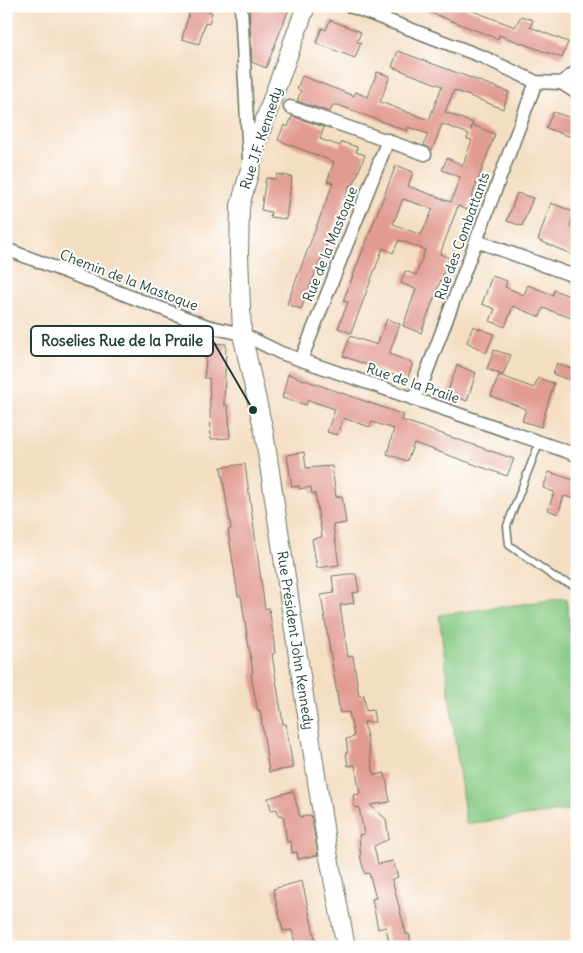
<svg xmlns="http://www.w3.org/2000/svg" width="583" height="953" font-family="Delius,sans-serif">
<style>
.green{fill:#85c982;stroke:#52835b}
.building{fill:#e29b91;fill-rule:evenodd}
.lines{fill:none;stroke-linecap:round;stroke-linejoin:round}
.lane-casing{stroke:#6a7566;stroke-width:9}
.street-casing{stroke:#6a7566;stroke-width:15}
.secondary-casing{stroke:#6a7566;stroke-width:20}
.lane{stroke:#fff;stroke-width:6}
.street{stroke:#fff;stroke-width:12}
.secondary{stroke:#fff;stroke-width:18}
.labels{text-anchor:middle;stroke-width:4;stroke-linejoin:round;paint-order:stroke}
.street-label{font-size:14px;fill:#1f3d34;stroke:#fff}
.leader{fill:none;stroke:#1f3d34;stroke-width:2}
.callout-dot{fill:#1f3d34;stroke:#fff;stroke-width:2}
.callout{fill:#fff;stroke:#1f3d34;stroke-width:2}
.callout-label{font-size:15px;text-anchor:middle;font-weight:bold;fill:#1f3d34}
</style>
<rect width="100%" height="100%" fill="#fff"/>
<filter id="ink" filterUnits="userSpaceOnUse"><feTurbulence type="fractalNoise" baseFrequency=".02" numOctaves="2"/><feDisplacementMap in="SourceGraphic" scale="10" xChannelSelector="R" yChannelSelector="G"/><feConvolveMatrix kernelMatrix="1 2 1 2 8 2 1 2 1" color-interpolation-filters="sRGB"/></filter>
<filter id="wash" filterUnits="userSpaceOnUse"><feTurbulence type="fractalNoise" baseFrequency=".0096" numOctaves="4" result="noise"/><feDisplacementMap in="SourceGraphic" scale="20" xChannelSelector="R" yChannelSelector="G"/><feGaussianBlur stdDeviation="1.12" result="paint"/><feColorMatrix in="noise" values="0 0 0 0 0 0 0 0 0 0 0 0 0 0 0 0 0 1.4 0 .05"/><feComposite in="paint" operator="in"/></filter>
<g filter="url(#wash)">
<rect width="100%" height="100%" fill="#f4dec2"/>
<path class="green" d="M566,598l11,81v130l-111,15 -27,-209z"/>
<g id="blocks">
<path class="building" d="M191,6l21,6 -3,12 -4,-1 -6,21 -17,-5z
M249,6h41l-24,62 -14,-6z
M414,6h46l55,21 6,-11 12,4 -3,7 38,15 -6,16 -63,-23 -1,4z
M330,20l31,12 -4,10 4,1 -6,15 -39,-15 6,-15 4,2z
M398,51l111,41 -6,17 -49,-19 -9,22 28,11 -2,7 1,-5 23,9 -28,76 -9,-4 -18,48 9,4 -28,75 -18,-7 13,-37 -15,-6 4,-12 11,4 9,-25 -26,-10 -6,13 -10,-5 -32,85 -13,-5 10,-26 -5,-1 53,-136 17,7 -5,14 43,16 9,-25 -18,-7 5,-12 16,7 9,-25 -5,-1 2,-5 -27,-10 -10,26 -8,-5 4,-11 -20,-7 -1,4 -69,-26h-5l-3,7 -33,-11 4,-10 -4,-2 5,-13 52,20 1,-4 13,5 9,-25 13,4 -10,26 49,18 13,-34 -50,-19zM403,199l30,10 -12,26 -28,-11z
M553,112l24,8v19l-31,-11z
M292,116l32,11 -4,12 20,7 2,-4 15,5 -1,5 9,3 -12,31 -3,-1 -49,124 -14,-5 46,-121 -6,-2 7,-19 -56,-22 6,-15 4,2z
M277,174l15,3 -6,42 -16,-2 1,-5 -10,-2 5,-32 10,1z
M517,193l16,5 -11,28 -15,-5z
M551,203l23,9 -4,15 7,3v13l-4,12 -35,-15z
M492,276l15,5 -2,6 19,8 4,-10 25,10 1,-5 23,9v21l-34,-12 -3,9 -27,-11 -8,21 -15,-6 5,-12 -13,-5z
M387,319l13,5 -11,30 24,9 -6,17 -64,-24 7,-20 27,9z
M473,326l21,8 -8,19 -19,-11z
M208,343l18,1 -2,61h3l2,11 1,22 -19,1 -2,-61h-5z
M494,350l17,5 -8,20 -16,-6z
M557,363l16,6 -4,11 -16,-6z
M457,365l19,8 -9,28 -20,-7z
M288,374l116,41 -2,5 112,39 -7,17 -93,-33 -7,18 -20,-7 7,-25 -22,-7 -2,5 -27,-9 -6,17 -10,-3 8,-23 -27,-9 -2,5 -24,-7z
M499,375l35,13 4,-10 16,5 -13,44 -19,-6 4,-12 -35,-13z
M304,452l2,16 26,-2 4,31 6,-1 4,27 -13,2 6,40 -22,3 -5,-29 10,-2 -7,-44 -3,1 -1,-7 -12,2v-3l-7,1 -5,-32z
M245,464l20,145 4,-1 4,26 2,19 -3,1 11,70h3l7,44 -24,4 -9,-62 -2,1 -4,-19 -3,-18 2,-1 -12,-77h-3l-10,-66 3,-1 -10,-62z
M549,472l28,9 -2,18 -11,-3 -6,18 -10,-4 6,-18 -11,-4z
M349,574h7l3,18 -7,1 2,10 -14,2 8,52 5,-1 6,40 5,-1 2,16 7,-1 2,12h-11l10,53 11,-2 5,29 -20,3 16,14 3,20 -15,7 4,18 15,-3 5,16 -6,2 14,55h3l3,13h-22l-4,-20 -8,2 -6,-30 4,-1 -7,-25 -4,1 -4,-14 -2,-25 5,-1 -5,-27 -4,1 -2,-13 7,-1 -5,-29 -7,1 -2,-14h2l-2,-13 8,-2 -5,-25 -9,1 -19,-118 13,-2 -2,-17z
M293,791l7,26 11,-2 7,40 -20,4 -1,-7 -5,1 -1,-12 -4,1 -4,-27 -4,1 -2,-7 -6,1 -3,-12z
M302,881l4,18 11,48h-21l-4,-17 -9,1 -10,-42z"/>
</g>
</g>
<g filter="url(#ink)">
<use href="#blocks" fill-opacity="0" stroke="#6a7566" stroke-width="1"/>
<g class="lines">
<g class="lane-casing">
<path id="lane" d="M539,443l-32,83 2,19 48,34 20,7"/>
</g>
<g class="street-casing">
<path id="street" d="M241,6l8,153
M350,6l133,51 53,25 -112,297 -11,20
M536,82l25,1 16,10
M561,83l16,-12
M290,107l135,47
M477,241l100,36
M6,249l201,77 35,8 39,19 296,102
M301,360l87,-220"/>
</g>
<g class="secondary-casing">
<g id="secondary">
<path id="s1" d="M306,6l-46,127 -20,73 -1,49 3,79 22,98 63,415 19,100"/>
</g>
</g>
<use href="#lane" class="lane"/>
<use href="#street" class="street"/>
<use href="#secondary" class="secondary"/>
</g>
</g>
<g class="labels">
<g class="street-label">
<text transform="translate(261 138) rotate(-72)" y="5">Rue J.F. Kennedy</text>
<text transform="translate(462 236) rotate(-70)" y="5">Rue des Combattants</text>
<text transform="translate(330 244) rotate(-68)" y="5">Rue de la Mastoque</text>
<text transform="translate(129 280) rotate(21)" y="5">Chemin de la Mastoque</text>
<text transform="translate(413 383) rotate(19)" y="5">Rue de la Praile</text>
<text dy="5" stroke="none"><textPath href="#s1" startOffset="650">Rue Président John Kennedy</textPath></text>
</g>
</g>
<path class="leader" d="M253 410L213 341"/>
<circle class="callout-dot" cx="253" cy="410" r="5"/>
<rect class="callout" x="31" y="326" width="182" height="30" rx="5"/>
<g class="callout-label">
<text x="122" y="346">Roselies Rue de la Praile</text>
</g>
<rect width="583" height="953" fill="none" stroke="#fff" stroke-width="25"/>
</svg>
